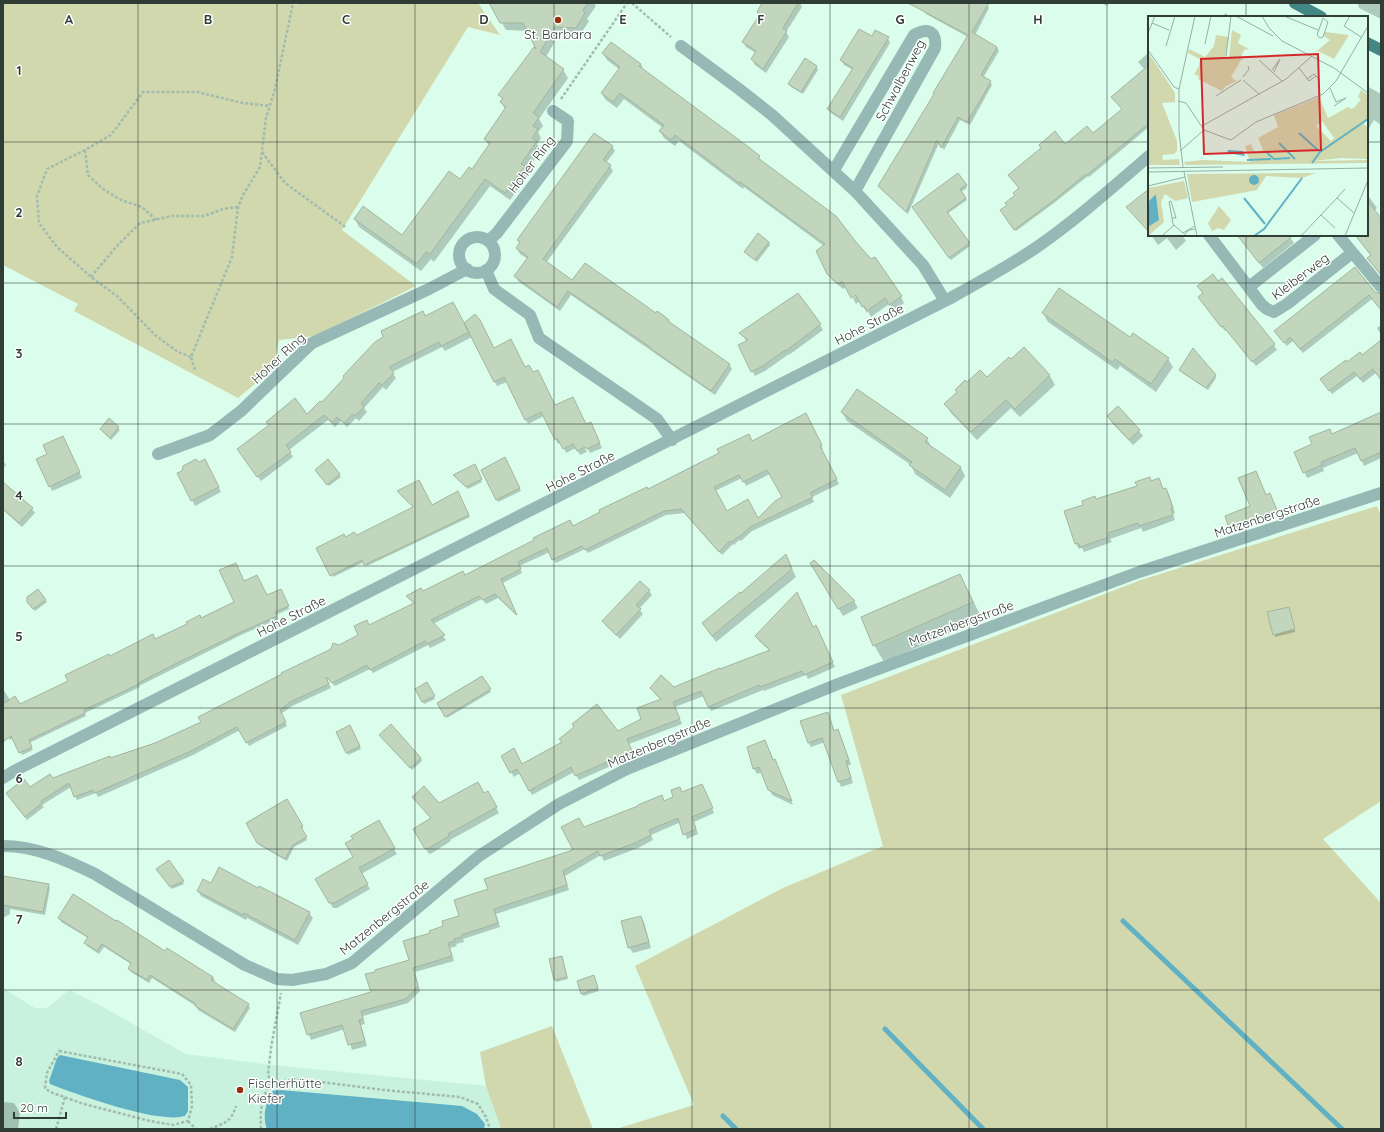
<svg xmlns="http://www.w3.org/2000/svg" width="1384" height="1132" font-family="Quicksand,sans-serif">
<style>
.built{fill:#c8f2de}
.green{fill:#d2d8ad}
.water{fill:#61b1c4}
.shadow{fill:#0003;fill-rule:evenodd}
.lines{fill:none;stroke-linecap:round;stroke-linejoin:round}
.stream{stroke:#61b1c4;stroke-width:5}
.building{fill:#c1d6bc;stroke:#a2b69d;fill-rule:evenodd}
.path{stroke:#a1bcaf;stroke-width:2.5;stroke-dasharray:3 2;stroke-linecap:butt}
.minor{stroke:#97b9b6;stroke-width:12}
.major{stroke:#428783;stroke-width:12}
.grid{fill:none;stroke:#303d37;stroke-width:1;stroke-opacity:0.55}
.poi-dot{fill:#962f0c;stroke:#fff;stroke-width:1.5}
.labels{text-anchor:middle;stroke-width:3;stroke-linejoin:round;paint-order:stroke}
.poi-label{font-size:13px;fill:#303d37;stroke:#fff}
.street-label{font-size:13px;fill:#303d37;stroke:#fff}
.inset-river{fill:none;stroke:#61b1c4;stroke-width:2}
.inset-road{fill:none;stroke:#96b0a4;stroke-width:1}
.view{fill:#d62828;fill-opacity:0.15;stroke:#d62828;stroke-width:2}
.inset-edge{fill:none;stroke:#303d37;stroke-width:2}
.grid-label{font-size:13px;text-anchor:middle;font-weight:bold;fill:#303d37;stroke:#fff;stroke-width:3;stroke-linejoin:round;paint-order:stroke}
</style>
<rect width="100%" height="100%" fill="#dafdec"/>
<path class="built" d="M3,988l32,20h12l22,-18 32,16 85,48 86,11 214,21 15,43h-498z"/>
<path class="green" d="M3,3h285l9,2v-2h181l22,32 -32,-8 -126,203 74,56 -101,50 -36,4 -6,29 -35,29 -164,-87 4,-7 -75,-39z
M1377,506l4,10v285l-58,38 58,64v226h-765l78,-24 -59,-139 148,-78 100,-42 -42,-151 300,-115z
M552,1026l41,103h-92l-15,-43 -6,-34z"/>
<path class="water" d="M60,1055l120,25 8,7v24l-3,5c-27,8 -107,-21 -135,-32l-1,-3 8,-23z
M281,1090l181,16 15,8 8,10 -1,5h-217c-5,-12 -1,-27 5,-38z"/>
<path class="shadow" d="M491,3h103l2,3 -9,13 2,2 -9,14 -21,-1 -13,23 17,13 5,8 -29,41 4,7 -5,6 3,6 -4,6 4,6 -15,21 2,4 -18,25 -20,-14 -56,76 -3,-3 -10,12 -62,-44 -4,-8 47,17 70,-66 17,-24 -4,-7 20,-30 -4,-7 2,-2 -3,-5 38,-43 -10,-21 -22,-1z
M763,3h37l2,4 -16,25 3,5 -23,36 -11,-8 -3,-6 4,-6 -10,-6 -3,-5 17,-26 -2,-4z
M917,3h67l3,2 2,3 -14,27 22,12 2,4 -16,27 7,4 2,3 -22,40 -10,-5 -16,30 -5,-7 -31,71 -26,-24 -2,-4 55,-91 33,-58 -42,-23z
M1101,3h8l-2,3z
M1359,3h22v16l-22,-11 -1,-3z
M1226,13l3,4h-8z
M872,38h16l2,5 -47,78 -12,-8 -3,-4 25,-39 -9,-5 -3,-5z
M611,43l30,21 3,7 115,86 3,5 93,81 46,54 3,6 -10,7 -5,-6 -18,13 -3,-6 -1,2 -7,-12 -4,3 -3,-6 7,-5 -14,-6 -3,2 -11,-9 -4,-7 -4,-27 -80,-59 -1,2 -64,-48 -4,5 -11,-8 -4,-7 3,-3 -39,-29 -7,9 -11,-8 -4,-6 18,-24 -13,-10 -4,-6z
M1147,54l2,2v71l-60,50 -1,-1 -34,27 -38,28 -14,-18 6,-7 8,-10 49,-51 28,-10 30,-25 -9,-10 31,-30 -7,-8z
M805,60l12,7 1,3 -15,24 -12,-7 -1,-3z
M1367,86l14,8v31l-7,-5 -7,11z
M612,146l3,5 -9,12 4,3 3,5 -67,92 26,19 97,38 2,4 58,40 3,5 -17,26 -144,-100 -11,16 -42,-30 -3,-5 13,-17 -8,-5 -3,-5 3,-5 -2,-4z
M966,185l1,3 -6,4 6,8 -20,14 23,32 -19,14 -37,-51z
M1367,194l10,14 -3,3 7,9v55l-13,-17 3,-2 -16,-21h12z
M1151,235h31l4,6 -10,9 -9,-12 -9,7z
M1246,235h45l-2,1 5,7 -31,25 -19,-24z
M769,242l1,3 -13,17 -12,-10z
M1355,269l23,26h3v15l-9,-11 -69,54 -10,-12 -6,5 -9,-10z
M1199,287l75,58 3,5 -21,16 -29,-36 -2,1 -23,-29 1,-8z
M1043,313l87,26 38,20 5,8 -17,25 -36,-26 -3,4 -69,-48z
M425,317l39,7 30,25 31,19 30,38 31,19 7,3 9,20 -12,5 -6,-11 -2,1 5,9 -7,3 -4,-7 -10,5 -5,-11 -3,2 -14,-28 -16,8 -21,-42 -10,4 -25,-49 -27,14 -3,-4 -50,25 4,6 -10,12 -3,-3 -19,21 3,4 -8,9 -3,-3 -9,9 -6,-6 -6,6 -7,-7 -39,30 4,7 -32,24 -20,-27 66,-39z
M820,325l3,5 -34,25v-1l-24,17 -10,5 -3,-5 -5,-29 -6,-9z
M1381,325v10l-4,-7z
M1381,342v32l-3,2 -2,-3 -13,10 -6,-7 -25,18 -8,-10 23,-21 15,-6z
M1024,348l26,28 5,9 -35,32 -9,-9 -34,32 -26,-27 -5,-9 21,-20 20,-5 24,-19z
M1180,370l35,5 1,3 -8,12 -27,-18z
M1118,408l21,23 4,5 -10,9 -22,-23 -3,-6z
M842,412l85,27 5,9 29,20 4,8 -15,22 -35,-24 -4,-9 -64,-44z
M1381,413v45l-17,8 -6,-13 -35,15 1,3 -17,7 -12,-26z
M805,415l18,34 -1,1 17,34 -27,13 2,5 -62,29 -11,10 -2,-1 -5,5 -1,-1 -11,11 -38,-42 -18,2 -78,38 -3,-4 -29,14 -6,-11 -31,14 3,7 -19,10 14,33 -19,-18 -12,6 -4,-5 -49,25 13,16 -16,8 -2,-3 -55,28 -3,-4 -35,17 -9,-9 5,11 -39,18 -11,8 6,12 -38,20 -9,-16 -47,25 -95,42 -2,-4 -19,7 -6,-13 -29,18 2,2 -17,13 -17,-23 42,-18 103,-35 47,-22 157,-87 10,-9 45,-22 -6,-8 15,-3 42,-16 287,-135zM770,474l13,24 -25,21 -32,-7 -11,-21 27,-13 4,8z
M110,420l10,10 -9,10 -9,-9z
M63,437l19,41 -30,13 -2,-5 -1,-32z
M505,459l16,32 -23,11 -16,-32z
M3,460l3,5 -3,3z
M328,461l13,16 -12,9 -11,-13z
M199,463l9,3 13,26 -26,14 -16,-32z
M474,465l8,17 -14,7 -12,-12z
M1158,479l5,11 2,-1 4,5 6,19 -2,1 2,6 -32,12 -2,-4 -31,11 2,3 -28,10 -2,-4 -3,1 -3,-5 -11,-32z
M3,489l29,20 3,4 -13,14 -19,-17z
M400,493l31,13 26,-13 13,24 -103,49 -3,-4 -31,15 -15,-29 28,-10 10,-2 58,-28z
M1266,496l5,1 6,15 -45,18 -6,-13 25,-10z
M789,562l7,15 -80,65 -13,-18 38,-30z
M811,563l43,38 4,7 -15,8z
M960,575l9,17 13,27 -98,43 -10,-17z
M244,582l23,14 15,-3 7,16 -13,6 2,4 -37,16 -102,51 1,1 -55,26 1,3 -57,27 4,7 -11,5 -9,-17 -3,2 -2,-3 -5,3v-51l7,11 9,5 50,-24 41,-24 45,-17 80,-38z
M640,582l9,9 3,4 -13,14 4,5 -23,25 -14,-13 -3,-5z
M45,600l2,2 -12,9 -5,-6z
M1289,608l6,24 -20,5 -1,-3z
M816,626l19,41 -27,12 -2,-4 -42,16 -1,-1 -52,21 -7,-15 -29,11 7,17 -53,20 5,12 -55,24 -5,-8 -42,23 -12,-22 -6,4 -12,-21 20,9 96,-33 25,-12 18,-20 -7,-7 -3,-5h23l96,-37 -11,-10 -2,-5z
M482,677l9,15 -44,26 -9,-15z
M427,684l8,15 -11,5 -8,-14z
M827,713l8,19 3,-2 2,5 11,29 -3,2 5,17 -12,4 -16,-45 -14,5 -3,-5z
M350,727l11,22 -13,6 -11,-22z
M382,737l39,21 1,3 -10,9z
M765,741l9,20 1,-1 18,45 -21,-10 -10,-23 -5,2 -3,-5 -6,-21z
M704,790l10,23 -20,9 4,12 -11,5 -6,-17 -30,13 2,5 -15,8 -34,13 -3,-6 -36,21 4,14 -73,24 4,13 -37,12 1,3 -8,2 1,2 -7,2 4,13 -39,11 5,19 -12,12 -45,13 2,8 -4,1 6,21 -15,4 -7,-21 -34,11 -10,-27 71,-21 38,-32 21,-26 30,-17 28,-27 85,-40 10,-21 55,-22 22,-11 4,6 17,-9z
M488,792l11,21 -49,27 1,1 -19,12 -3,1 -15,-25 17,-10 -18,-22 26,8 45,-10z
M287,801l16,27 -2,1 6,11 -13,7 -7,14 -28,-16 -11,-22z
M378,822l19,32 -36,20 9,15 -33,19h-4l-17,-29 38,-22z
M169,861l15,23 -12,5 -13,-18z
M211,884l47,5 1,-2 50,26 4,5 -15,27 -51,-27 -1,2 -45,-24 -3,-5z
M48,885l2,3 -5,27 -35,-6v5l-7,4v-28z
M641,917l3,5 7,26 -18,5 -4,-6z
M59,918l107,34 47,25 2,4 -1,2 34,21 2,4 -15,24 -37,-22 -2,-4 -44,-28 -3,5 -18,-11 -2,-3 2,-5 -27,-17 -5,7 -12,-8 -2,-3 3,-5 -27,-16z
M562,957l6,22 -12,3 -1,-2z
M595,979l4,12 -16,5 -1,-3z
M3,1102l11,1 6,10 -2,16h-15z"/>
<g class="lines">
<path class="stream" d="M1123,921l219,208
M885,1029l98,100
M723,1116l13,13"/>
</g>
<path class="building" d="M489,3h99l-5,7 2,3 -9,15 -21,-1 -15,25 24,17 -31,44 6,4 -6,9 5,3 -6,9 5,3 -16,23 4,2 -20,27 -20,-14 -55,75 -4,-2 -9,12 -63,-45 9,-13 39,29 47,-64 11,8 9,-12 3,2 18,-26 -6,-4 22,-32 -6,-5 3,-4 -5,-3 36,-48 2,2 -13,-26h-23z
M762,3h36l-15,25 4,3 -24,38 -12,-10 5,-8 -14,-9 18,-28 -3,-2z
M908,3h81l-17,29 25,15 -16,28 10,6 -7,13 -17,28 -9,-5 -17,31 -4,-8 -31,72 -28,-26 56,-92 -1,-1 35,-58z
M859,29l13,7 3,-6 14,7 -49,80 -13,-8 26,-41 -13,-8z
M611,42l30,22 -2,2 111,82 10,8 -2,2 78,58 20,26 15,17 4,-2 27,39 -13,9 -4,-7 -18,13 -3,-5 -2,1 -6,-12 -5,3 -9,-17 -4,3 -11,-10 -11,-23 9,-7 -85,-62 -1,1 -64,-48 -4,5 -12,-9 5,-6 -44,-32 -7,9 -12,-9 19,-26 -18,-14z
M805,58l12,8 -16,26 -13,-8z
M1149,65v58l-62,52 -1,-1 -33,27 -39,29 -14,-20 7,-5 -2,-2 10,-8 -2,-2 6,-5 -11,-13 33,-27 -2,-3 16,-14 10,13 22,-18 6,7 29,-24 -11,-12z
M594,133l19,13 -10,14 8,5 -68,94 29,21 13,-17 71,50 1,-2 6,4 6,5 -1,1 62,43 -19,27 -61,-43v-1l-82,-56 -11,16 -43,-31 14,-19 -12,-9 4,-6 -3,-2z
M958,173l9,12 -7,4 6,9 -19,14 23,31 -21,15 -37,-51z
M1149,189v43l-23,-25z
M1367,200l14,18v57l-14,-17 4,-3 -16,-20h12z
M758,233l11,9 -14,18 -11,-8z
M1237,235h57l-35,28z
M1355,267l20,25 6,2v16l-12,-15 -69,54 -10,-12 -6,6 -10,-12z
M1213,274l5,7 4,-3 53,66 -23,18 -29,-36 -2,1 -23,-30 5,-4 -6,-7z
M1059,288l71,49 3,-4 36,25 -18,26 -36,-25 -3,3 -70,-49z
M798,293l23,31 -35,27 -1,-1 -22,16 -12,6 -13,-27 10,-5 -9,-7z
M453,302l16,30 -28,14 -2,-4 -50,25 5,6 -12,12 -3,-2 -18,20 3,4 -9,9 -2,-2 -9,9 -7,-6 -5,5 -8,-7 -38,30 5,7 -34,25 -20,-28 32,-24 -3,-3 6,-5 23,-19 12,16 13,-13 2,1 22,-24 -1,-2 32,-34 8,-5 -2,-6 42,-20 2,5z
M475,314l5,6 14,28 17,-9 14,28 4,-2 4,7 5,-2 17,35 18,-8 13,27 5,-2 9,21 -13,6 -2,-2 -8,4 -4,-7 -10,5 -6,-11 -2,2 -14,-28 -16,8 -21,-43 -10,5 -30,-59z
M1381,340v40l-8,-11 -13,10 -6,-7 -25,19 -9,-12 26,-19 1,2 13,-10 2,3z
M1024,347l26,28 -35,34 -9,-9 -35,32 -27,-28 13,-12 -2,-2 10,-10 2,2 13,-12 7,7 22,-20 2,2z
M1193,348l23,27 -10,13 -27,-18z
M857,389l71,49 -3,4 36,25 -16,23 -36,-25 3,-3 -71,-50z
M1118,406l22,24 -11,10 -22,-24z
M1381,412v40l-20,9 -6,-13 -34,14 1,3 -19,8 -9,-21 18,-8 -3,-7 21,-8 2,5z
M806,413l16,32 -2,1 17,33 -27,14 3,4 -63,30 -12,11 -1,-1 -5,5 -2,-1 -11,11 -38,-43 -17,2 -79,39 -3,-4 -30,14 -5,-12 -29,14 3,7 -20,10 16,36 -22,-21 -12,6 -4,-4 -48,24 14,15 -18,9 -2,-3 -55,29 -3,-5 -35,18 -6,-6 3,7 -39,18 -10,8 6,12 -40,21 -9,-16 -46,24 -96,42 -2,-3 -19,7 -5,-14 -28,18 1,2 -17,14 -19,-24 18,-14 6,8 20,-13 3,4 57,-22v2l45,-15 46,-21 -3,-5 84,-43 -1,-1 50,-24 2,-6 6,2 19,-10 -4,-9 13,-6 2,5 45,-22 -8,-7 15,-8 2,3 40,-20 2,4 69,-35 -1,-2 37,-18 3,6 27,-14 -1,-2 25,-12 23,-11 1,2 71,-36 -2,-4 32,-15 3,7zM767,470l15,27 -7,4 -17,17 -10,-19 -21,12 -13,-24 25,-12 4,7z
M109,418l10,9 -9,11 -10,-9z
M63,436l17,36 -31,15 -13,-28 11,-5 -4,-9z
M505,457l15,31 -24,12 -15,-30z
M196,459l3,3 6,-3 14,28 -28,14 -14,-28 5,-2 1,-5z
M328,459l12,15 -13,11 -12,-15z
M475,464l7,15 -16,8 -13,-12z
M1256,471l10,24 4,-2 7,17 -48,18 -4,-12 25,-10 -12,-28z
M1150,477l1,4 8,-3 4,11 3,-1 7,20h-2l2,7 -34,11 -1,-3 -30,10 1,4 -29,10 -2,-4 -3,1 -11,-33 19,-6 -1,-4 13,-5 1,3 41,-13 -2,-4z
M419,480l13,25 26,-14 11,24 -87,42h-1l-17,8 -2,-5 -32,16 -14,-28 28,-14 2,3 8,-5 3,3 56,-28 -16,-16z
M3,482l30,26 -14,15 -16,-14z
M786,554l6,15 -80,67 -10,-13 38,-31 1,1z
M814,560l41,41 -17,8 -28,-46z
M236,563l8,18 13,-6 10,20 14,-6 8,17 -14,6 2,4 -38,17 -62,30 -39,20 1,1 -55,26 1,3 -56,27 3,7 -13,6 -8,-17 -8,6v-38l12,-8 5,8 48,-23 -3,-6 44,-21 1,2 43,-22 2,5 32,-15 -1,-2 14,-7 1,3 33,-16 -15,-32z
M960,574l13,28 -100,44 -12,-29z
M640,581l10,9 -14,15 5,4 -25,26 -14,-14z
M38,589l8,11 -13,9 -6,-7v-5z
M797,592l16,35 3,-2 17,37 -29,13 -2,-4 -42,16 -1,-2 -51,22 -7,-16 -28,11 7,17 -53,20 5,12 -57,25 -4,-9 -42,24 -12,-22 -7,4 -9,-17 13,-8 8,16 40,-22 -3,-3 15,-12 -2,-3 25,-20 21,27 23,-12 -4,-11 24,-9 -11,-11 11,-13 13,12 46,-19v1l50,-19 -15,-14z
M1289,607l6,22 -22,6 -6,-23z
M482,676l9,13 -46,28 -8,-14z
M427,682l8,14 -13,6 -7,-13z
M828,712l6,19 4,-2 11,31 -3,1 5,17 -13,4 -16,-44 -14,5 -8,-22z
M391,724l30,34 -11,10 -31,-33z
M350,725l10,21 -14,7 -10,-21z
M765,740l8,20 2,-1 17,42 -24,-11 -9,-23 -6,2 -6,-22z
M478,782l6,11 4,-2 9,16 -49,27 1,2 -20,12 -4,1 -12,-20 18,-11 -19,-21 12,-11 15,17z
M702,784l11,24 -21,9 4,12 -13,6 -5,-17 -29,12 2,5 -16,8 -35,13 -2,-5 -35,20 4,14 -73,24 4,14 -37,12 1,2 -8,2 1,2 -7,2 4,13 -39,12 5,18 -12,13 -45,12 2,8 -4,1 6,21 -17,4 -6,-20 -35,10 -7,-22 71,-21 -6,-18 10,-2v-2l34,-10 -6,-19 27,-8 -1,-2 14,-5 -1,-5 17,-5 -5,-16 34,-11 -4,-10 89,-29 -12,-23 18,-9 5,9 54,-21v-1l24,-10 2,6 9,-4 -2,-7 9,-3 2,5z
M287,799l16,27 -2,1 6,10 -14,8 -8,14 -28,-16 -11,-20z
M379,820l16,28 -36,20 9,16 -34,19h-5l-14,-24 38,-22 -8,-14 8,-4 -2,-3z
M169,860l15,21 -14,6 -14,-18z
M219,867l39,21 1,-2 51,26 -15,28 -51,-27 -1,2 -46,-24 6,-12 8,4z
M3,876l46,8 -6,28 -40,-7z
M73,894l43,27 1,-1 48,31 2,-3 46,29 -2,3 38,24 -16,25 -38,-23 1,-2 -46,-29 -3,5 -19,-11 3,-6 -29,-19 -5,7 -13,-8 4,-6 -30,-19z
M641,916l8,26 -21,6 -7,-27z
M562,956l5,21 -13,3 -5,-21z
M594,975l4,13 -17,6 -4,-13z"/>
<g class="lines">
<path class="path" d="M632,3l39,34
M561,99l66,-96
M85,150l3,25 15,14 18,11 21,7 14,13
M262,152l23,31 62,45
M91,277l25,-30 24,-24 32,-7h32l19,-7 15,-2
M191,357l-13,-5 -23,-17 -38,-39 -26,-19 -34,-30 -18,-24 -2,-27 10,-27 38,-19 26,-15 32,-43h54l46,11 27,3
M195,370l-4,-13 41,-100 6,-50 5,-12 17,-28 6,-49 9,-29 18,-86
M59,1051l123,23 9,11 1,21 -4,15 -15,4 -23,-4 -66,-17 -34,-12 -5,-4 2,-15z
M271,1083l-3,-9 3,-26 10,-55
M188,1121l8,8
M56,1129l9,-32
M210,1129c15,-6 21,-7 26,-23
M261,1129c-1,-18 0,-31 10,-46l26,-4 87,11 76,7 18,7 8,13 4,12"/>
<path class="minor" d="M681,46l58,43 33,26 83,76 68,74 22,36
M834,170l80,-135c14,-8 23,-4 21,13l-80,143
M1209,235l53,70 5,4 7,3 13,-8 65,-51
M1338,235l43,52
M459 255a18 18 0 1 1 36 0a18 18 0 1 1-36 0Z
M488,241l9,-8 70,-92 1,-20 -15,-10
M486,270l8,19 36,26 9,23 118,81 15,21
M1249,287l66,-52
M158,454l52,-19 31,-24 71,-68 117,-54 38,-20
M3,778l11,-7 931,-470c31,-17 63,-34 92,-54 40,-28 76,-60 112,-91
M3,846c33,0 63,14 92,28l150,91 32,14 15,1 34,-6 19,-8 7,-3 127,-107 80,-52 68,-35 211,-85 301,-112 242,-79"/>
<path class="major" d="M1295,3l26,14
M1367,43l14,7"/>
</g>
<path class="grid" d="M138,3v1126M277,3v1126M415,3v1126M554,3v1126M692,3v1126M830,3v1126M969,3v1126M1107,3v1126M1246,3v14M3,142h1146M1367,142h14M1246,235v894M3,283h1378M3,424h1378M3,566h1378M3,708h1378M3,849h1378M3,990h1378"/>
<g class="poi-dot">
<circle cx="558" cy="20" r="4"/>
<circle cx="240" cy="1090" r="4"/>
</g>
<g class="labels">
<g class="poi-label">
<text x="558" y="39">St. Barbara</text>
<text x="248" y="1088" text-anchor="start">Fischerhütte<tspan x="248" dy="15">Kiefer</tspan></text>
</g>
<g class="street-label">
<text transform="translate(900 80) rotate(-62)" y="5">Schwalbenweg</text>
<text transform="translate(531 164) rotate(-53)" y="5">Hoher Ring</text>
<text transform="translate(1300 276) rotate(-37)" y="5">Kleiberweg</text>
<text transform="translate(869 324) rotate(-27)" y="5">Hohe Straße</text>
<text transform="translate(278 358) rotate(-43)" y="5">Hoher Ring</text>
<text transform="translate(580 471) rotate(-27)" y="5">Hohe Straße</text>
<text transform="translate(1267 516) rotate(-18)" y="5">Matzenbergstraße</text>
<text transform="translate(291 616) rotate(-27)" y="5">Hohe Straße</text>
<text transform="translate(961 623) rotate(-20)" y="5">Matzenbergstraße</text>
<text transform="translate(659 742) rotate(-23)" y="5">Matzenbergstraße</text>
<text transform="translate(384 917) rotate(-39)" y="5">Matzenbergstraße</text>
</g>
</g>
<g transform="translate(1148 16)">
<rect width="220" height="220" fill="#dafdec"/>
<path d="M84,14l9,5 -3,8 11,6 -5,1 -3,7 2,3h-2l-10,17 6,4 -11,5 -4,5 -24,-12 1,-3 -5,-2 5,-8 1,-7 -12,-6 1,-4 16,8 9,-11 2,-11 13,2 -4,21 4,-1zM177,16l24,3 -15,24 -16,-8 -5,3 17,-14 -6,-4zM0,36l27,41v9l-13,1 15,38v10l-3,3 -12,1 1,5 16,-1 1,6h-32zM213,74l7,5v24l-5,4 5,5v31l-27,-1 -28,3 55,-1v3l-183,2 -1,-3 19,-2 47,2 -5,-16 6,-2 4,9 8,-3 -5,-12 20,-11 -4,-12 45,-18 9,21 20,-11 3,2 4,-2 6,-8 -3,-2zM174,105l12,17 -3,3 -15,-15zM168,157l-14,5 -36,-2 -9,14 -65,12 -5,-28zM36,165l4,17 -13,3 -10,-7 -4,8 3,20 -16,14v-9l11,-7 -3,-26 -8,8v-14zM71,190l12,14 -7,10 -6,-2 -6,3 -4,-8z" fill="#d2d8ad" fill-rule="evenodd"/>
<path d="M80,134l15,1 2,5 -18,-3zM101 164a5 5 0 1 1 10 0a5 5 0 1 1-10 0ZM8,178l3,26 -11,7v-25z" fill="#61b1c4"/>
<path class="inset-river" d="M151,117l20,18M131,127l16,16M117,135l9,8 16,-1M99,144l24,-1M164,147l8,-11 48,-33M96,182l21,26M106,220l10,-7 38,-51"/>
<path class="inset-road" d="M88,0l37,20M114,0l7,12 13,13 52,27 34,25M136,0l34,14M202,0l-6,10 17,11M175,2l5,4 -5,15 -3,1 -3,-3zM4,7l17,7M0,17l7,-17M57,28l6,-28M18,30l9,-30M0,34l26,37 5,2M78,40l5,-40M111,44l23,21M151,52l10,13 7,-5M124,54l8,-11 -6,13M95,61l6,-8 -1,-3M159,63l7,-5 5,5M95,64l16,14M182,72l6,14M68,80l25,-16M30,85l8,2 18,27M186,90l12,-8 -10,4M54,110l84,-47 26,-23M56,114l27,10 25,-18 67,-28 13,-13 32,-55M32,135l24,-21M35,151l-4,-35v-43l16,-73M0,152l75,-1M0,156l220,-4M36,156l13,64M0,170l37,-9M189,182l8,-9M173,199l14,13M24,202h4l-5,-17 -2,1 2,10 2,12 1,1M14,220l12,-11 9,8 12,-7M35,220l6,-6 7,-1M153,220l36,-38 17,15M197,220l23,-56"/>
<path class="view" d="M170,38l3,96 -117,4 -3,-95z"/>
<rect width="220" height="220" class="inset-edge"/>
</g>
<g class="grid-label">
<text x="69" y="24">A</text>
<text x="208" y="24">B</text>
<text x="346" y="24">C</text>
<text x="484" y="24">D</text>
<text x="623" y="24">E</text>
<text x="761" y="24">F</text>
<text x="900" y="24">G</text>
<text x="1038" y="24">H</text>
<text x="19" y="75">1</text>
<text x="19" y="217">2</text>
<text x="19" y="358">3</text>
<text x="19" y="500">4</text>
<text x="19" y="641">5</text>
<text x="19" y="783">6</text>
<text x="19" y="924">7</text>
<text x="19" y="1066">8</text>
</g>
<rect width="1384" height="1132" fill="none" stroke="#303d37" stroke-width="8"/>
<path d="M14 1112v6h52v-6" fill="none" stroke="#303d37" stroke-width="2"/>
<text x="20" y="1112" font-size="12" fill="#303d37" stroke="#ffffff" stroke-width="3" paint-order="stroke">20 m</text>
</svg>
